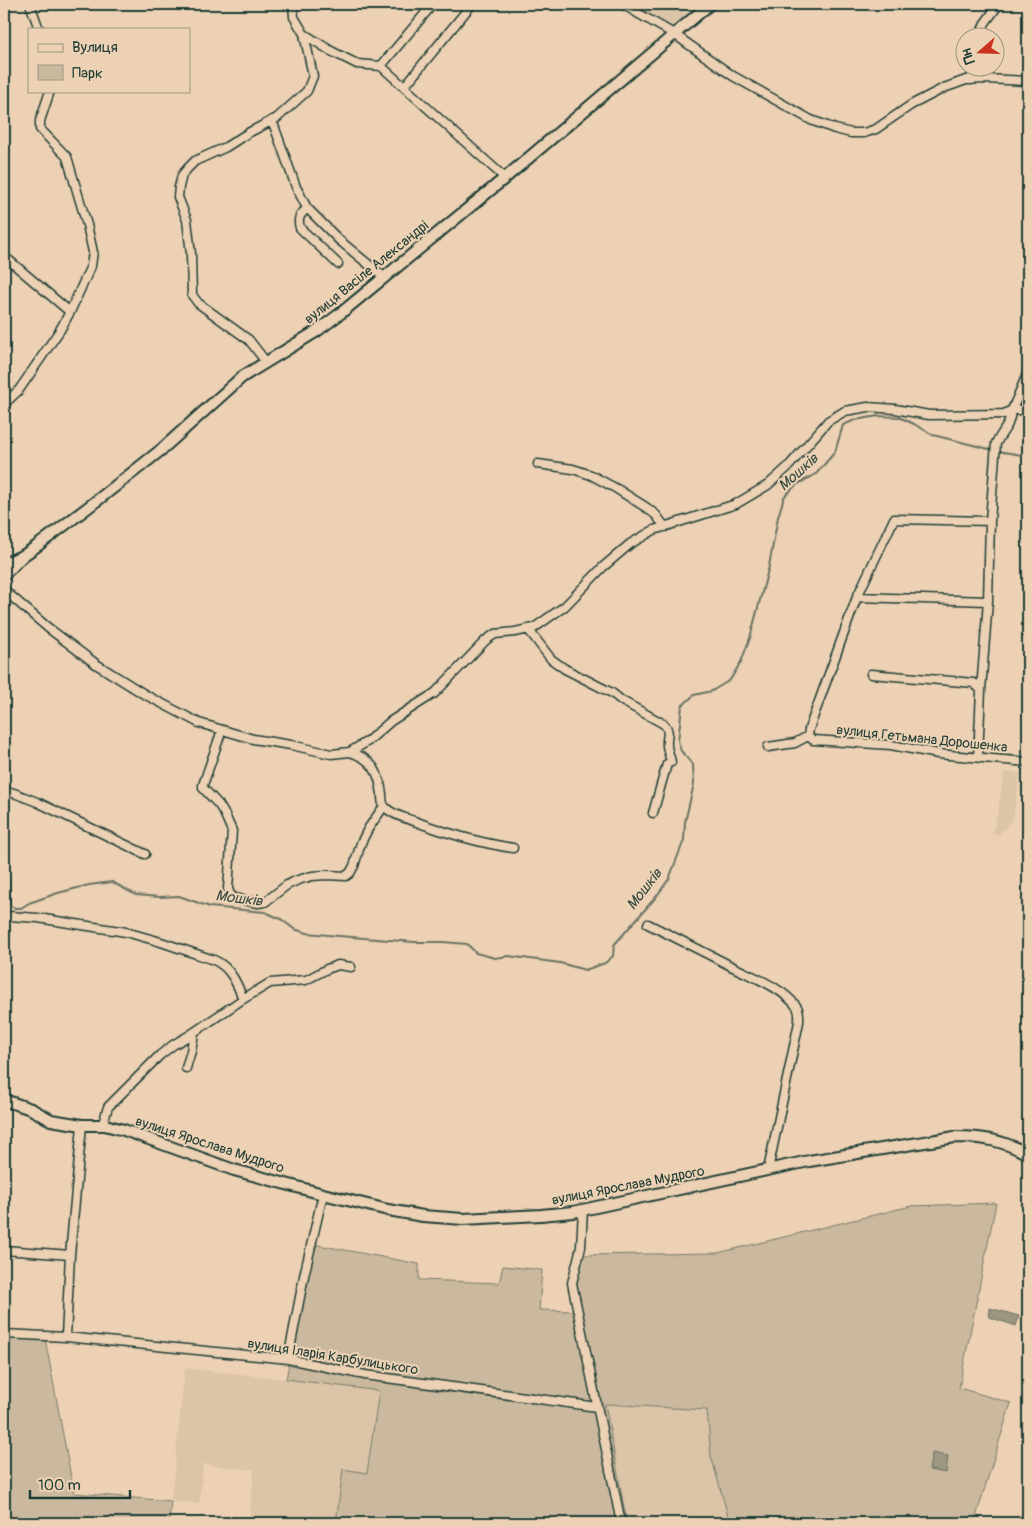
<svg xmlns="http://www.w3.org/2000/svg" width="1032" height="1527" font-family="Pangolin,sans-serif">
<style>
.built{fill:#dcc4a9}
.green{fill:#cbb99f;stroke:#757b6a}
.water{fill:#9b9782;stroke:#697363}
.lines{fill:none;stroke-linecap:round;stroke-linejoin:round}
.stream{stroke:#697363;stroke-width:2}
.minor-casing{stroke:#1f3d34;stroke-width:11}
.secondary-casing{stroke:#1f3d34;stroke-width:14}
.minor{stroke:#edd1b4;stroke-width:8}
.secondary{stroke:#edd1b4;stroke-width:10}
.labels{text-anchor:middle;stroke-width:4;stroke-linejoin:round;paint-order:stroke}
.street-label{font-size:14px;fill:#1f3d34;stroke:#edd1b4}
.water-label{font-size:15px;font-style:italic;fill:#324a40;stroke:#edd1b4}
</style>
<rect width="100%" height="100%" fill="#edd1b4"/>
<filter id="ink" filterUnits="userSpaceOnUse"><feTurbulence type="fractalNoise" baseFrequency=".02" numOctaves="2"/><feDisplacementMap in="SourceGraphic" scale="10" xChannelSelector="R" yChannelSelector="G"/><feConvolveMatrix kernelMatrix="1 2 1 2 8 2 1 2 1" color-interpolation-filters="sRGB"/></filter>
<g filter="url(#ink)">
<path class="built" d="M626,4h75l-29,27z
M1004,772l16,1 -7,46 -14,16 -7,-2 6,-22z
M185,1368l101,11 93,12 -12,82 -24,-4 -7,54h-87l5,-53 -51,-6 -4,40 -28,-3z
M604,1404l103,6 4,46 19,67h-103z"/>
<path class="green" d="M996,1203l-37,185 52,15 -37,120h-244l-19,-67 -4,-46 -102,-6 22,119h-291l7,-54 24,4 12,-82 -93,-12 27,-135 106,20v16l80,3 4,-17 39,4 -3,40 40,1 -3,-31 6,-25 136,-2 193,-47z
M4,1331l40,2 30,160 97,8 -2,22h-165z"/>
<path class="water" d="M990,1308l29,8 -3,10 -27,-9z
M932,1453l16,3 -2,17 -17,-3z"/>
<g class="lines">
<path class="stream" d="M997,451l31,5
M4,865l5,17 1,23 5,3h6l8,-5 29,-10 31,-8 23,-3 24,13 24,2 19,-1 31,11 55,5 16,7 13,10 13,4 32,3 75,6h29l24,2 9,9 19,5 13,-2 52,7 25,7 20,-7 8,-7 1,-11 42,-48 13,-18 15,-39 1,-18 9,-38 -1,-19 -12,-14 -3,-10 4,-35 12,-11 18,-4 18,-11 11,-18 9,-24 19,-72 9,-49 6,-20 12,-12 20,-11 19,-22 8,-27 12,-5 23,-4 21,1 15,7 19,11 60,15"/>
<g class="minor-casing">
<path id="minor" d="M30,4l9,25
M623,4l16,10 35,20 59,42 78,44 24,9 16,4h13l12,-4 35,-24 33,-17 22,-8 18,-1 44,2
M304,34l27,17 26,13 24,2
M979,38l6,-15 14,-19
M381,66l124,112
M381,66l52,-62
M972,80v-12
M404,87l68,-83
M272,120l24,67 11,21 32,32 46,38
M307,208c-7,7 -10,10 -7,20l38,36
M4,256l66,56
M266,362l-17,-22 -51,-37 -6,-8 -1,-41 -4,-34 -9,-23 1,-10 3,-12 6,-7 7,-7 31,-14 22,-14 29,-15 30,-27 6,-15 -9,-42 -10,-17 -1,-13
M4,404l15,-14 41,-60 10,-18 21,-46 2,-14 -6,-27 -20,-68 -27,-28v-8l10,-30
M538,464l35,5 18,6 26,14 30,19 9,7 9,12
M990,521l-96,-2 -37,78 -48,132 -1,7 5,4 78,5 47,9 90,8
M4,577l19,-20
M4,590l43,37 49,37 48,30 55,29 54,16 38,6 40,9 19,-2 18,-11 23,-20 44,-28 51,-53 9,-6 20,-2 19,-4 31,-22 38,-39 27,-23 24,-14 82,-26 32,-19 20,-18 40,-46 17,-10 23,-4 27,2 34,6 75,-1 8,-4h16
M857,597l131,4
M528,629l23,30 14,10 47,24 10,8 42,23c7,8 2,12 3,21 0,5 3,11 4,17l-4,2 -14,49
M871,674l103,9 7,7
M222,730l-19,55v3l16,17 6,10 7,16 -4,58 2,5 4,4 24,5 7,-1 22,-17 11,-5 14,-4 14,-1 20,1 4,-3 4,-7 7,-23 7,-14 16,-23
M768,747l27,-4 13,-7
M350,752c22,7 29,19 32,42 0,5 0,11 4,14 7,7 19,10 28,13 32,12 65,22 99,27
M978,757l3,-67 7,-89 2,-80 6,-78 12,-19 4,-14 16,-38
M4,792l10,1 23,9 108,52
M4,914l5,2 29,2 88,14 35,10 53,18c16,7 23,23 29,39
M648,924c28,14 56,28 83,42 22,11 51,21 66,41 3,5 2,10 2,15l-31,148
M186,1068l5,-17 3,-18
M105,1125l-1,-5 4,-13 52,-52 13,-10 17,-10 53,-36 27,-16 36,-3 21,-11 11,-4 13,2
M583,1210l-2,37 -9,36 49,240
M4,1250l66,5
M4,1334l62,3 222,22 77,16 232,32
M66,1337l4,-82 12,-130
M288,1359l16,-83 19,-82"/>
</g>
<g class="secondary-casing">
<path id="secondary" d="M4,564l20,-9 13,-9 62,-47 62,-49 81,-73 75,-46 24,-18 164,-135 205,-174
M4,1100l27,9 20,11 31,5h23l19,5 110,40 89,24 65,16 35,6 40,3 78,-4 32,-3 236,-51 146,-24c29,0 47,3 73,17"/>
</g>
<use href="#minor" class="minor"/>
<use href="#secondary" class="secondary"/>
</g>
</g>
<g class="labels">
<g class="street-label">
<text transform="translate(366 272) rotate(-39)" y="5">вулиця Васіле Александрі</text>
<text transform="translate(922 738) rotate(6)" y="5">вулиця Гетьмана Дорошенка</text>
<text transform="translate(210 1144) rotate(18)" y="5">вулиця Ярослава Мудрого</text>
<text transform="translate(628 1185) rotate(-11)" y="5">вулиця Ярослава Мудрого</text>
<text transform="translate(333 1356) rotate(9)" y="5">вулиця Іларія Карбулицького</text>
</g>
<g class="water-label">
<text transform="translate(798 472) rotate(-42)" y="5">Мошків</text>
<text transform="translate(644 889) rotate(-52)" y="5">Мошків</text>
<text transform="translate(239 898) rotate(7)" y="5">Мошків</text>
</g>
</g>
<rect width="1032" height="1527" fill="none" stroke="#edd1b4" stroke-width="20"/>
<rect x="10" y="10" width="1012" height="1507" fill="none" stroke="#1f3d34" stroke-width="2" filter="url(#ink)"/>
<rect x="28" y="28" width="162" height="65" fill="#edd1b4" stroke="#9b9681"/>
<rect x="38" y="44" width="25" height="8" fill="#edd1b4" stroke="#9b9681"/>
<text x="72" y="52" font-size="15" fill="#1f3d34">Вулиця</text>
<rect x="38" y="65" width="25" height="15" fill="#cbb99f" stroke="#9b9681"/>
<text x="72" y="78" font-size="15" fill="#1f3d34">Парк</text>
<g transform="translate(980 52) rotate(250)"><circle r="24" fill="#edd1b4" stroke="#9b9681"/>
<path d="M0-4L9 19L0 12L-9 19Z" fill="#c8321e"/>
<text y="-8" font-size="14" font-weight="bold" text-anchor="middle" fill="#1f3d34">Пн</text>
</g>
<path d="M30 1490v8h100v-8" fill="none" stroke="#1f3d34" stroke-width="2.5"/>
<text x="38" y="1490" font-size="15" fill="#1f3d34" stroke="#edd1b4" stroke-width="4" paint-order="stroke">100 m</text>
</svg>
